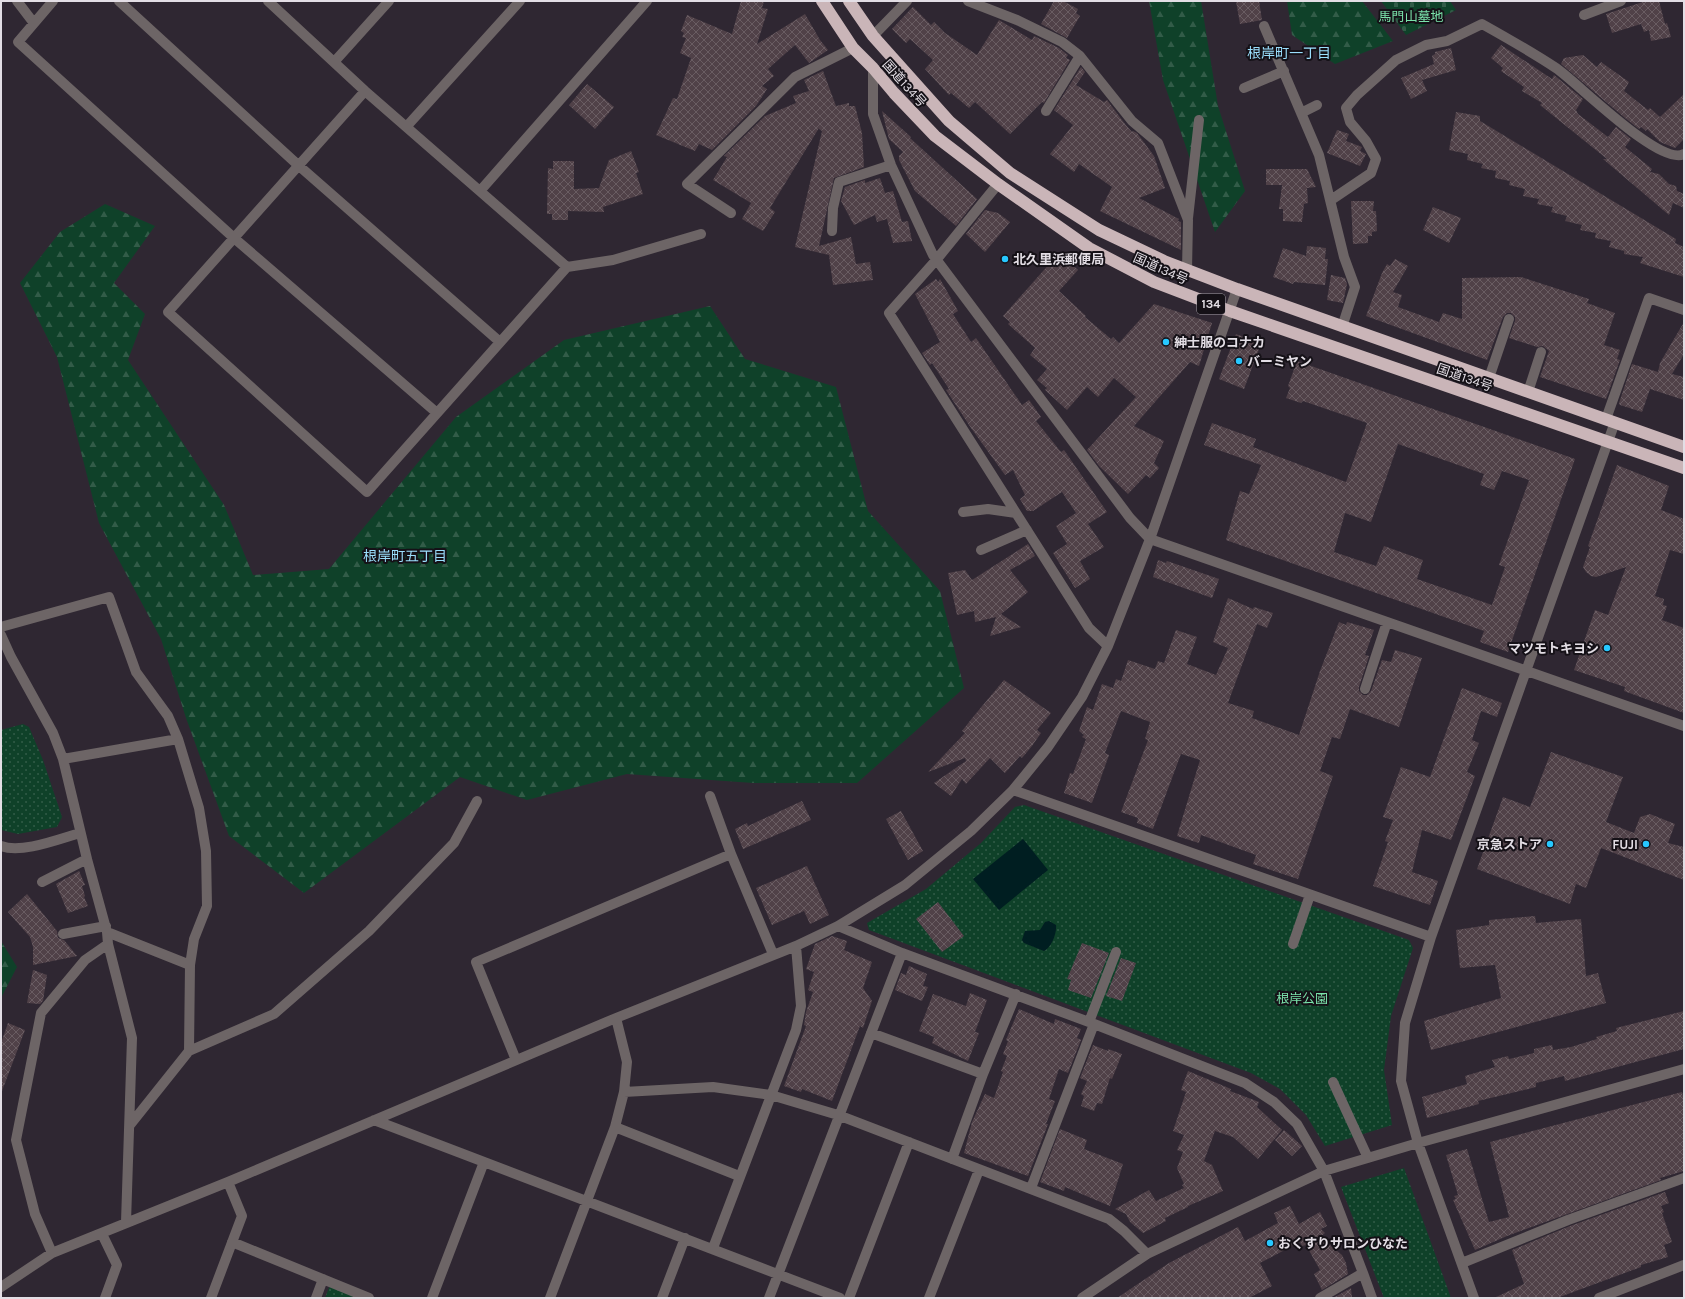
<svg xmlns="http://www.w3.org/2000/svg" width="1685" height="1299" font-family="Karla,'Noto Sans JP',sans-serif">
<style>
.forest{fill:url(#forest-firs)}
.cemetery{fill:url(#cemetery-stones)}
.park{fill:url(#park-dots)}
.water{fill:#001e21}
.building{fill:url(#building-cross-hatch);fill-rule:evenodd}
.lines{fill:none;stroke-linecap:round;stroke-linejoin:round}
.minor{stroke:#6d6566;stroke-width:10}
.highway{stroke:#cab5b8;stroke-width:12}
.poi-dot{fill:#27c8ff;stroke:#151117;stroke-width:1.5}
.labels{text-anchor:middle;stroke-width:4;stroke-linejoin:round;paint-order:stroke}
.shield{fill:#151117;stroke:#a5a0a7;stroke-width:1}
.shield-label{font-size:12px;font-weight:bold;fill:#e3dee5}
.park-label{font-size:13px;fill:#7ae2aa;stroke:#151117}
.street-label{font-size:13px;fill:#e3dee5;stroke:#151117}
.poi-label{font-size:13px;font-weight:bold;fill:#e3dee5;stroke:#151117;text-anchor:start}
.neighbourhood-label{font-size:14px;fill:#9adefc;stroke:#151117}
</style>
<defs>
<pattern id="forest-firs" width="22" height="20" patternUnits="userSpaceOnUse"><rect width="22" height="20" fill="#0f4129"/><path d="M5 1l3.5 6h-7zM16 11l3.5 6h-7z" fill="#325c48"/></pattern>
<pattern id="cemetery-stones" width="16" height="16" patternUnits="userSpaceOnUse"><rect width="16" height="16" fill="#0f4129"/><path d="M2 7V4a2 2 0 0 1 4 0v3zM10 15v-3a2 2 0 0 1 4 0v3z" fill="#325c48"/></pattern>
<pattern id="park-dots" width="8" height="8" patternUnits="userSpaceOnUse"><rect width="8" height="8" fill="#0f4129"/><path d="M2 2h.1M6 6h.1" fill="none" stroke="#325c48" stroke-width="1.8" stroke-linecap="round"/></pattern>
<pattern id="building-cross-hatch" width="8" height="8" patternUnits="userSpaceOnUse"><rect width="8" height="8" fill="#504148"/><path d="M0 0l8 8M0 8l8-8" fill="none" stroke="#695c62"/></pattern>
</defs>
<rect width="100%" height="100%" fill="#2f2732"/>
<path class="forest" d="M1149,1h52l17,105 27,85 -30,41 -52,-152z
M1287,1h75l31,40 -58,23 -43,-29z
M105,204l50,22 -41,57 31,31 -17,46 96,145 29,70 76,-6 127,-152 108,-77 146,-34 35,53 91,28 32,124 72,80 24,97 -107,95h-104l-126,-9 -100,26 -67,-23 -156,116 -75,-57 -43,-118 -25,-79 -62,-116 -42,-166 -37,-74 40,-51z
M1,941l16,26 -16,31z"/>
<path class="cemetery" d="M1381,1h69l6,9 -50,25z"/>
<path class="park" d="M23,724l6,3 14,33 19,57 -5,10 -39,7 -17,-4v-100z
M1024,805l385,135 4,8 -22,68 -7,54 8,55 -67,21 -19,-31 -26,-26 -29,-16 -382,-143 -2,-7 59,-34 55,-46 34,-36z
M1404,1168l47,130h-67l-43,-111z
M330,1285l33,13h-38z"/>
<path class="water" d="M1023,839l25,31 -49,40 -26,-31z
M1049,921l7,4c1,9 -5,23 -12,26l-20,-8 -2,-3 3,-9 15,-1 5,-8z"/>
<path class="building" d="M741,1h23l-2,7 6,1 -11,35 48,-30 15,26 8,10 -19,13 -14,-18 -27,24 6,7 -12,10 5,3 -11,17 -44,44 -13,-6 -4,7 -39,-16 17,-37 4,1 14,-41 -11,-5 6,-15 -4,-1 2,-4 -3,-2 6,-16 45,19z
M1054,1h9l15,8 -2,4 4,3 -13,22 -26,-14z
M1236,1h23l3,19 -22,4z
M1646,1h13l6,23 2,-1 4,14 -20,4 -2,-11 -5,2 -3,-8 -29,9 -6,-19z
M913,7l18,18 3,-3 11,11 32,22 22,-35 33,20 2,-4 25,12 9,7 -2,3 4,2 -26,43 -2,-1 -32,32 -35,-32 -6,6 -18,-15 -2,2 -24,-26 8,-9 -23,-21 -4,4 -14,-14z
M1501,45l51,34 2,-4 23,19 6,5 -7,11 2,4 30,23 8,-10 15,12 -6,8 27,22 -2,3 9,2 10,10 7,2 1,5 7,3v14l-11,-5 -4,12 -66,-56h4l-67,-54 2,-2 -20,-12 2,-4 -23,-16 2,-3 -12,-10z
M1451,48l5,22 -34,10 5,11 -16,8 -10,-21 33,-14 -2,-8 3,-2v-2z
M1583,55l14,12 4,-5 28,20 -5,9 24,19 2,-2 10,9 24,-23v45l-9,9 -15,-6 -13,-13 -1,2 -5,-4 -2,2 -14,-11 -64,-54 3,-6z
M1081,67l4,5 -9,13 28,17 3,-2 18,24 7,8 1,-1 4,2 17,23 11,32 -26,10 40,21 -1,2 3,1v28l-81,-39 12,-24 -33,-23 -5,8 -24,-18 23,-29 -19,-15z
M823,71l13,35 13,-3v3h6l7,27 2,34 -30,11 -15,68 32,-9 5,27 14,-2 3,18 -40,5 -4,-30 -34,-8 27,-116 -3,-2v-1l-49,80 5,4 -12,19 -21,-12 9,-16 -38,-23 14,-23 -3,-1 41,-40 31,-13 -3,-7 16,-5 -5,-11z
M587,84l27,23 -19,22 -26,-24z
M882,111l29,26 -1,1 67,61 -21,27 -41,-35 -16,-31v-4l4,-4 -14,-13z
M1456,112l24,4v5l196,118 -1,4 9,4v30l-44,-14 3,-6 -19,-3v-3l-15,-4 2,-6 -16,-3 1,-5 -16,-3 2,-5 -17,-4 2,-5 -16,-4 2,-5 -16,-3 2,-5 -16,-3 2,-7 -16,-4 1,-4 -15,-3 1,-7 -15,-3 2,-4 -16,-4 1,-6 -19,-4z
M1337,130l12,4 -3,7 16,6 -2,4 6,3 -6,12 -33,-13z
M631,151l8,21 -3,1 7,21 -40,13 1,5 -36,-1v9h-16v-6h-5l1,-46 5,1v-8h21v28l25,-1 10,-28z
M1266,169h41l9,18 -9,1 1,15 -4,1 -2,18 -19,-1v-12h-4l3,-24h-16z
M880,178l5,15 8,-2 9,31 6,-1 4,20 -19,2 -6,-24 -10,3 -2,-7 -21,10 -13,-24 4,-14 20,-7v3z
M1351,201h23l-1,10h3l1,20 -5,1v4h-4v7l-15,1z
M1433,207l28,11 -12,25 -26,-13z
M985,210l13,3 12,9 -25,30 -19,-18z
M1307,246l19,2 -1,11h3l-3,26 -31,-3 -1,2 -20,-7 10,-29 23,8z
M1059,253l19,17 -19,21 27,25 -1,1 26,22 2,-2 6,6 35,-39 58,19 -13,43 -9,-4 -56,64 30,15 -10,22 5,5 -9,10 -4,-3 -18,19 -29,-28 -12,-16 49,-53 -22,-19 -16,19 -11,-10 -20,23 -22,-20 2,-2 -10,-8 10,-11 -17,-14 5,-7 -27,-24 2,-2 -7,-6z
M1395,259l13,7 -15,26 9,3 -4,12 41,15 4,-9 19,6v-41l59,-1 68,22 -2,4 28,10 -11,32 16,5 -3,9 3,1 -14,39 -66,-22 9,-26 -6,-5 -6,1 -28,-9 6,-17v-4l-4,-4h-4l-4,4 -16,43 -121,-44 16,-43 5,-9 3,2z
M1331,275l14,3 2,6 -4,19 -16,-3z
M936,279l2,3 2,-3 18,32 -5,3 18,28 5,-4 46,67 7,-5 12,17 -5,4 25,31 3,-2 43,62 -19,12 16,23 -24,14 10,18 -15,9 -22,-35 14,-9 -11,-18 20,-13 -14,-21 -29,19h-6l-7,-12 5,-4 -12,-25 -8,5 -34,-47 -25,-38 3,-1 -17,-26 -2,2 -8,-12 18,-11 -25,-48z
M1684,322v32l-12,20 12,3v23l-34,-11 -8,23 -22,-7 -1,-2 13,-39 26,8 2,-9z
M1236,334l25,10 -17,45 -25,-10z
M1297,361l278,98 -67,193 -28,-10 4,-11 -258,-91 14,-49 9,3 12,-29 -57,-20 8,-22 44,16 -3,8 93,35 21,-59 -64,-22 -2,2 -15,-5 4,-10 -2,-2zM1398,444l86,30 -4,11 14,5 8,-19 27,9 -30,85 6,2 -13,38 -75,-26 6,-19 -39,-14 -8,20 -42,-14 11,-39 26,9z
M1617,465l52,21 -8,24 23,9v35l-14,-4 -15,46 9,3 -1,6 4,1 -5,14 22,8v85l-60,-22 1,-4 -51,-17 21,-60 13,5 18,-48 -30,10 -5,-1 -5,-4 -3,-5 7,-20 -2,-1z
M1028,544l7,12 -25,14 18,22 -27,22 20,13 -31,9 6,-19 -21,5 -1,-11 -17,4 -9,-42 17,-3 7,10z
M1158,560l8,3 1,-2 52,18 -7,19 -59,-21z
M1228,598l25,11 1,-2 19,6 -6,15 -10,-4 -29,79 26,8 -2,7 47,17 21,-64 19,-49 7,3 1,-3 27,8 -9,25 4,1 -10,31v4l4,4h4l4,-4 11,-31 9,2 4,-12 27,8 -23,69 -49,-18 -10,30 -8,-2 -12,34 13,5 -35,103 -45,-15 3,-9 -55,-20 -2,8 -22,-7 23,-76 -19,-6 -28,75 -16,-6 1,-5 -17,-6 27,-72 -3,-1 5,-17 -29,-11 -16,42 4,2 -17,48 -28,-10 6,-20 3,1 13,-35 -4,-2 2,-2 -5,-4 8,-24 6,3 9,-26 11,4 3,-9 5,2 7,-21 27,9 3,-8 6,2 12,-33 21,7 -10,27 29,11 12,-27 -15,-6z
M1004,680l47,33 -14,17 4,3 -9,13 -10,12 -2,-2 -15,17 -15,-15 -24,26 -4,-5 -11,17 -17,-13 32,-22 -1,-3 -37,14 37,-39 -3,-2 11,-14z
M1462,688l40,15 -5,14 -16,-6 -9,29 7,3 -12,29 8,4 -24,64 -29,-10 -10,42 26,9 -8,24 -57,-19 15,-44 -3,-1 8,-21 -10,-3 18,-50 29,10z
M1551,752l72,25 -17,45 28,11 6,-16 10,-3 25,10 -7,19 16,4v33l-83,-32 -15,40 -10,-4 -6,20 -93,-35 26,-72 27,10z
M802,801l9,19 -68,29 -8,-20 12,-6 1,3z
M901,811l22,40 -15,9 -22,-41z
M807,866l22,49 -19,9 -6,-13 -32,14 -16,-37z
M79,871l6,14 -3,1 3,10 -1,1 4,9 -20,7 -12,-29z
M27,894l30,37 1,7 6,2 13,16 -44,9v-18l-3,-10 -22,-25z
M938,902l26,34 -22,16 -26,-33z
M1535,916l1,7 45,-4 5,57 12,-3 8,30 -175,47 -7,-29 77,-23 -6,-33 -35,3 -4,-38 33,-5v-5z
M832,936l15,5 -3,9 28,12 -9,26 9,13 -9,27 -3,-2 -28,75 -30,-12 -1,3 -17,-6 22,-60 -2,-1 2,-13 7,-20 -5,-2 6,-18 -8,-3 9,-25z
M1082,943l27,10 -18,45 -23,-8 3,-10 -4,-1z
M1121,958l15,5 -14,38 -16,-5z
M909,966l18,8 -4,12 5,1 -6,14 -27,-11 6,-17 5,2z
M33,970l14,5 -4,26 -3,3 -13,-1z
M970,993l17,7 -12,32 4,1 -11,28 -36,-18 2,-6 -15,-6 14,-37 33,12z
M1019,1009l35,15 1,-5 26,10 -4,9 4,2 -13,33 -9,-4 -10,30 6,2 -9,23h2l-20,52 -64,-23 8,-31 13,-28 9,4 9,-26 -2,-1 6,-15 -4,-2 5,-13 -2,-1z
M1684,1011v38l-119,32 -1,-5 -28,7v4l-58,14 1,3 -52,14 -5,-21 45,-13 -2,-8 30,-9 -3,-7 16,-4 1,3 25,-6v-4l18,-4 1,5 18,-3 26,-8 -1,-2 21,-6 -1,-3z
M8,1023l17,7 -23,61 -1,-48z
M1093,1045l15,6v-2l14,5 -10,25 -2,-1 -8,26 -5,-1 -3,8 -13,-5 3,-10 -3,-2 6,-13 -7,-3z
M1188,1071l43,18 -1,2 29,11 -2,5 25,23 -24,29 -25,-22 -18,-6 -11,30 8,4 11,26 -35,15v1l-23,11 1,3 -23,12 -13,-11 -4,-8 -11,-5 34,-19 7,11 28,-13 -2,-3 2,-1 -7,-16 6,-16 -6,-2 7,-15 -11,-4 13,-39 -5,-2z
M1682,1092l2,8v71l-24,7 1,2 -154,56 -32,14 -22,-50 3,-1 -2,-3 4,-1 -12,-40 21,-6 22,73 20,-5 -19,-75z
M1060,1129l27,11 -3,9 39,15 -13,42 -45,-19 -1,4 -24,-9z
M1284,1130l18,16 -10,10 -17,-16z
M1665,1192l4,11 -8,3 3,6 -2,1 10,29 -8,3 4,12 -27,8v2l-84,31h-63l30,-14 -12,-34 58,-24z
M1290,1206l9,18 21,-12 7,14 -6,3 4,4 -5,4 22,18 4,8 2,11 -26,16 -8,-16 6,-4 -14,-25 -4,1 -2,-4 -40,21 12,23 -23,12h-132l52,-35 69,-36 7,14 33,-18 -4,-10z
M1351,1288l1,10h-19z"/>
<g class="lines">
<path class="minor" d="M17,1l16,21
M53,1l-35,41 216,196 203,175
M119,1l179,164 202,177
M268,1l97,90 202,176
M968,1l49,19 45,22 18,14 52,65 26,22 30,77 -1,50
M1584,15l37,-14
M1264,26l55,129 25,102 11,30 -13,40
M873,36l34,-35
M335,61l54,-60
M873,68v46l18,51 42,90 197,263 20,21 534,187
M1244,88l40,-17
M365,91l-197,221 199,180 200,-225 46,-7 88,-26
M1046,111l34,-55
M1301,113l16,-8
M407,126l113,-125
M998,184l-61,75 -48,54 200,315 19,18
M480,191l167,-190
M1331,200l40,-27 5,-14 -10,-18 -16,-19 -4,-14 11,-13 39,-35 30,-15 21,-4 35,-17c25,14 50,28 74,44 21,14 104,99 128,86
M731,213l-44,-29 108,-107 58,-29
M1188,218l11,-98
M832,231l1,-23 6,-26 52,-17
M1489,378l20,-59
M1528,392l13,-40
M1606,419l43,-121 35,12
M1615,422l-184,515 -26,86 -4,58 17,62 266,-74
M963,512l25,-3 28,4
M981,550l46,-20
M1,627l108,-30 27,75 32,44 10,23 21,69 7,43 1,55 -13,33 -4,26 -1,86 -59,74
M1,635l10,22 42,76 10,26 24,100 20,73 1,12 24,94 -6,184
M1365,689l22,-67
M63,759l115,-20
M1013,790l418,147
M710,796l21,58
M1,846c20,8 58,-7 79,-13
M42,882l45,-23
M107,932l83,33
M63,934l43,-8
M1293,944l17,-49
M902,953l187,69 156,61 29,19 23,22 27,47 39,102
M1089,1022l27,-70
M871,1033l112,41
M189,1051l85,-37 95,-83 85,-88 23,-42
M516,1060l-40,-98 255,-108 42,100
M1333,1082l35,76
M624,1092l89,-5 58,8 67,20 271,104 15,12 23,23
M374,1120l466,178
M615,1127l124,49
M952,1159l31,-85 33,-80
M1031,1188l63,-164
M102,1234l15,31 -12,33
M232,1242l137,56
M713,1248l83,-218 5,-24 -5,-60
M52,1253l-17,-39 -19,-74 25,-127 44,-53 23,-16
M1462,1263l106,-43 116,-42
M1,1287l51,-34 176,-71 388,-164 180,-72 42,-20 67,-41 66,-54 42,-41 35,-43 34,-50 26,-51 42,-107 87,-250
M211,1298l31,-82 -14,-34
M316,1298l7,-19
M432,1298l52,-136
M550,1298l65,-171 9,-35 3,-30 -11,-44
M662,1298l23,-60
M769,1298l133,-345 -64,-27
M849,1298l60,-156
M929,1298l50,-128
M1082,1298l65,-44 177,-83 94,-28 56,155
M1320,1298l43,-25 9,25
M1599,1298l85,-33"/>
<path class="highway" d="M822,1l31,47 20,20 21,25 41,43 63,48 91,64 65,34 76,29 454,157
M849,1l24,35 76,85 61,52 89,57 65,31 73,28 447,158"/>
</g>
<g class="poi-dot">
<circle cx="1005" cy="259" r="4"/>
<circle cx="1166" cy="342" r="4"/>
<circle cx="1239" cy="361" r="4"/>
<circle cx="1607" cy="648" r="4"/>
<circle cx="1550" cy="844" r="4"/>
<circle cx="1646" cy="844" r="4"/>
<circle cx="1270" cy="1243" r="4"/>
</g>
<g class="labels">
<rect class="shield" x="1197" y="294" width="28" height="20" rx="3"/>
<g class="shield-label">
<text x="1211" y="308">134</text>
</g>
<g class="park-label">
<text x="1411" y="21">馬門山墓地</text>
<text x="1302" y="1003">根岸公園</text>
</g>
<g class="street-label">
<text transform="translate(905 83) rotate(48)" y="5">国道134号</text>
<text transform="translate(1161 268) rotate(24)" y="5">国道134号</text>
<text transform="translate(1465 377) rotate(19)" y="5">国道134号</text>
</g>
<g class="poi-label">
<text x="1013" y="264">北久里浜郵便局</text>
<text x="1174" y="347">紳士服のコナカ</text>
<text x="1247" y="366">バーミヤン</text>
<text x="1599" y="653" text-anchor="end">マツモトキヨシ</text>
<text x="1542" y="849" text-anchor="end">京急ストア</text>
<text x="1638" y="849" text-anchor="end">FUJI</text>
<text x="1278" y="1248">おくすりサロンひなた</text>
</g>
<g class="neighbourhood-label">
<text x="1289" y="58">根岸町一丁目</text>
<text x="405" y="561">根岸町五丁目</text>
</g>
</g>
<rect width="1685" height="1299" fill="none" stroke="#e3dee5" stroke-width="4"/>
</svg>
